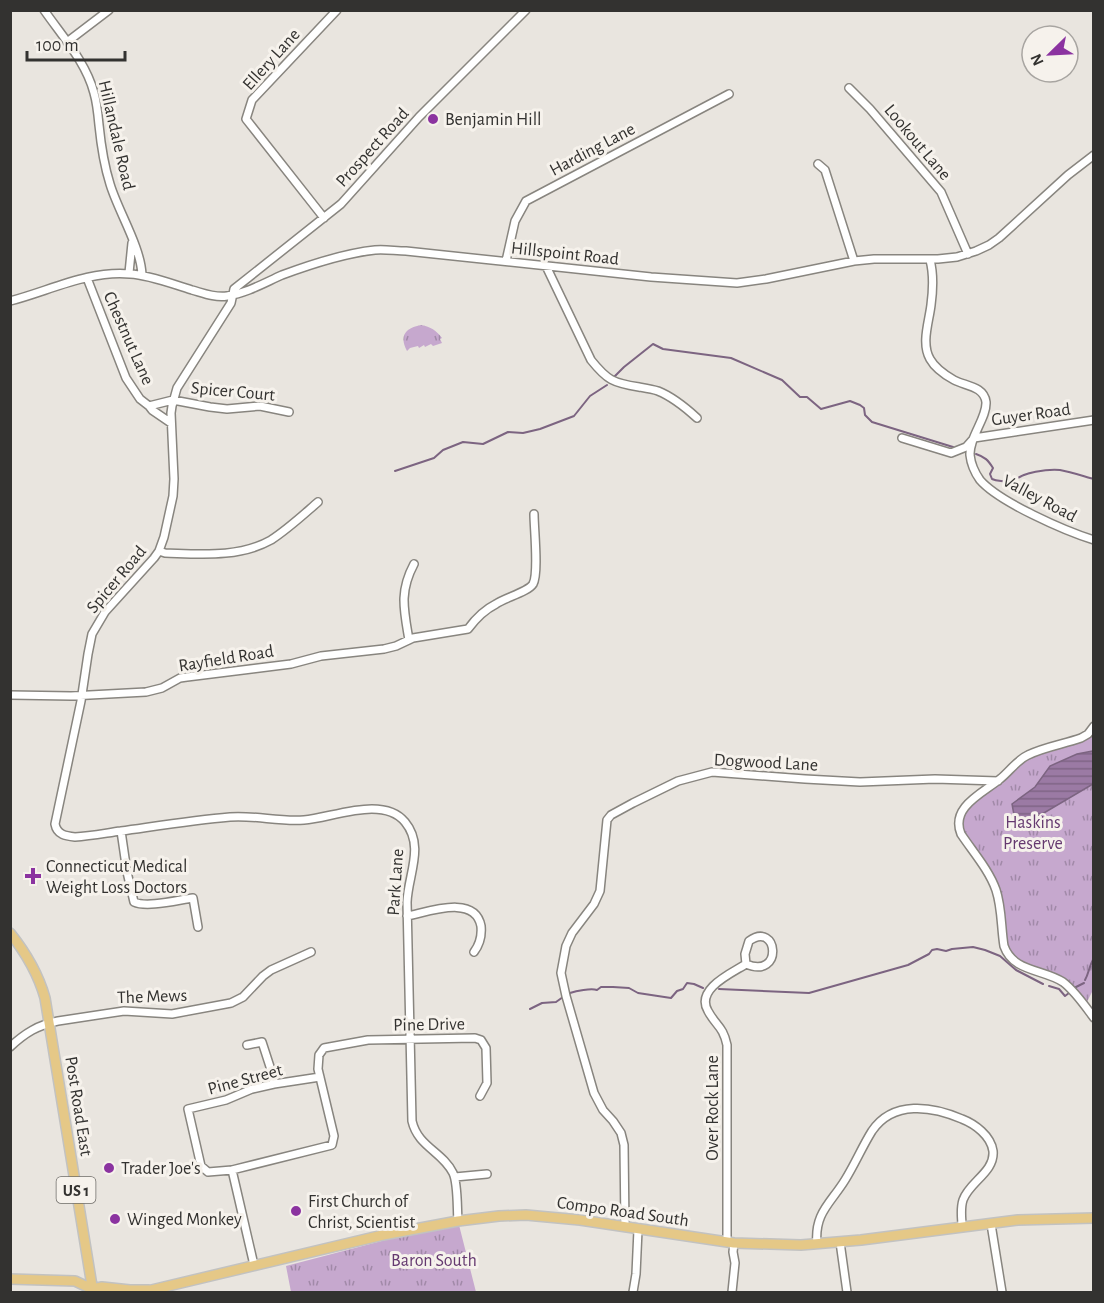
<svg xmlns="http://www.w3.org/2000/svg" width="1104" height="1303" font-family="'Alegreya Sans',sans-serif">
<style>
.park{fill:url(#park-tufts)}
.water{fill:url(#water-rules);stroke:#7c6481;stroke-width:1.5}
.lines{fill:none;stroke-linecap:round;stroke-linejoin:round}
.stream{stroke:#7c6481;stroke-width:2}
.minor-casing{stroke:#88857f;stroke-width:10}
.major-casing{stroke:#c2c2c1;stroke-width:12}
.minor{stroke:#fff;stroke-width:7}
.major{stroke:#e5c887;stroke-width:9}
.poi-dot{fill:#8b33a0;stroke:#f6f2ec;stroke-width:2}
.labels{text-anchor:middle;stroke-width:6;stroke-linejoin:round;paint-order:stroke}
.shield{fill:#f6f2ec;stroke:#6e6c68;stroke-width:1.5}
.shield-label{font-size:16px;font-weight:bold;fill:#333230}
.street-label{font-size:18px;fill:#333230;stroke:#f6f2ec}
.poi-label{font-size:18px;fill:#333230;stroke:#f6f2ec;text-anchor:start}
.park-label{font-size:18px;fill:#653970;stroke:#f6f2ec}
</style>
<defs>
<pattern id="park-tufts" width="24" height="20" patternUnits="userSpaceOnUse" patternTransform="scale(1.5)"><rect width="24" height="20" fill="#c6a8ce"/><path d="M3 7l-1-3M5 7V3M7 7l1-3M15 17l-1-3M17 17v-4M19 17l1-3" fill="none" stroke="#a189a8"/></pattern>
<pattern id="water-rules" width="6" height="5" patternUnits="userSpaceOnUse" patternTransform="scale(1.5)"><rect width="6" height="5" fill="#9b7aa4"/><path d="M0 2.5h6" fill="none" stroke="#7f6586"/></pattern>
</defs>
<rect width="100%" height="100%" fill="#e9e5df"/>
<path class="park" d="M421,325c10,2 15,5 21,13l-2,1 2,4 -9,3 -2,-2 -6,3 -1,-2 -5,3 -1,-2 -8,2 -3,3c-8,-15 -2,-23 14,-26z
M1093,732l1,256 -9,18 -27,-27 -49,-23 -13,-65 -35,-57 -1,-20 59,-54z
M458,1221l18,71h-185l-5,-26z"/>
<path class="water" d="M1093,751v33l-61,36 -11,3 -7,-8 -2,-11 23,-17 15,-21 27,-12z"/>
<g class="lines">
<path class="stream" d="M613,378l11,-11 29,-23 10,5 68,9 51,22 18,17h7l14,12 29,-8 10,4 4,3 1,7 7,7 81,25
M976,454c9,3 12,6 17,14l-3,6 2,5c6,3 12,1 18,4l5,-2c6,-9 34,-12 45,-11 11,2 23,6 34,9
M395,471l39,-13 9,-8 20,-8 20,2 25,-12 15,1 17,-4 34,-13 16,-20 17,-11
M1085,980c4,-7 4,-14 9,-22
M1049,986l10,3 6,7 4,-3
M1074,988l10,-5
M719,989l90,4 99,-28 21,-11 3,-4 5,-1 9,2 6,-2 21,-2 12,3 15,6 16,14 27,14
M570,993c6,-2 21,-5 27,-3l4,-3h12l16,1 9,5 33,5 6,-7 6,-2 4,-6 7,1 9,4
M530,1009l12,-6 14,-1 7,-5"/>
<g class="minor-casing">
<path id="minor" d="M44,10c18,26 42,52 50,83 3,10 4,21 5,32 2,20 5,40 11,59 8,27 31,63 32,91
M67,42l42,-32
M849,88l21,21 71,83 27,62
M818,164l7,6 29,91
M324,218l-78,-99 6,-19 85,-90
M930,260c4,15 3,30 1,45 -2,17 -10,38 -1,54 5,9 15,16 24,21 11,6 30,6 32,22 1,16 -17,35 -16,53 1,9 5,18 10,25 19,22 85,51 114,60
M506,261l9,-40 11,-20 203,-107
M546,266l45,94c16,20 22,23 48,27 6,1 13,2 19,4 15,6 27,16 39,27
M129,273l3,-30
M87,278l39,100 14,21 9,7 24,-6 37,7 17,2 33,-3 29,6
M10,301c39,-10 79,-31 120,-27 20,1 42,10 62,16 11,3 23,8 35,6 20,-3 37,-13 55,-21 27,-10 64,-22 93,-25 10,-1 21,1 31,1l245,26 86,6 29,-4 88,-18 20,-2h64l19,-2 19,-6 13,-6 10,-7 69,-63 26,-20
M149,406l3,4 19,13
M902,438l49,15 15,-6 8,-9 120,-18
M159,551l6,2c35,1 74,5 106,-13 17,-11 32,-25 47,-38
M409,640c-5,-30 -10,-48 5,-76
M10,695l61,1 75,-4 16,-4 18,-10 7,-1 104,-13 30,-8 63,-7 12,-3 17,-8 55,-9c8,-11 16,-19 28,-25 8,-6 32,-12 37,-20 6,-11 1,-55 1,-70
M1094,726l-6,8 -7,4c-17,6 -37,9 -53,17 -11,5 -19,17 -28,24 -17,14 -50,28 -39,55 12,18 28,36 35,56 6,18 5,38 8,56 9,26 39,23 59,36 12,9 22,24 31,36
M121,831l6,41 7,30c13,6 44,-2 59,-4l5,29
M407,916c21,-4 68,-22 74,10 1,10 -1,18 -7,26
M247,1045l15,-3 11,34 1,8
M10,1047c15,-14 28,-22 48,-26l66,-10 48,3 59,-11 12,-6 20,-21 8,-6 40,-18
M232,1170l100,-25 2,-9 -16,-67 1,-14 5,-7 44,-8 107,-2 6,2 5,8 1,35 -7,13
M455,1177l32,-3
M458,1221c-1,-13 0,-38 -5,-48 -11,-22 -35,-26 -41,-52l-5,-219c1,-27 18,-56 -2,-80 -22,-27 -73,-4 -101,-2 -25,2 -49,-5 -74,-3 -36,3 -73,9 -109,14 -15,2 -30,5 -46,6 -9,-1 -18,-2 -20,-13l26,-123 7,-47 4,-20 13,-22 49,-54 5,-7 5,-14 9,-41 1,-17 -3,-66 1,-7 5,-18 54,-85 3,-14 107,-85 78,-87 107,-107
M991,1224l11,68
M625,1227l-1,-82 -3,-12 -8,-12 -10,-11 -9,-17 -28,-97 -5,-23 5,-27 6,-13 22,-29 6,-13 7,-71 4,-5 22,-12 45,-22 34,-9 93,7 55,3 75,-3 63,2
M727,1242v-197c-4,-19 -11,-19 -19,-34 -13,-22 24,-38 38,-47l-1,-10 4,-13c29,-21 35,39 -3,23
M840,1242l7,50
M817,1244c-3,-31 14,-41 28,-64 10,-16 17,-33 27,-49 21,-31 60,-25 90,-12 13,5 29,17 31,32 2,21 -24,31 -30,49 -3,9 -1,18 -1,27
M254,1265l-22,-95 -24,2 -7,-6 -13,-57 38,-9 26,-11 22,-5 46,-7
M633,1292l3,-18 2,-44
M732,1292l3,-29 -2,-11 1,-9"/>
</g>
<g class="major-casing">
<path id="major" d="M10,933c16,20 28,40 35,65l48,294
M10,1279l65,2 17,8
M92,1289l10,-2 28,3h19
M143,1292l240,-57 75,-14 41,-5 27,-1 54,5 154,23 67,2 60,-5 157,-20 76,-2"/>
</g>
<use href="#minor" class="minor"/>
<use href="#major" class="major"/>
</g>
<g class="poi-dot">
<circle cx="433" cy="119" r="6"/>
<path d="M30 867h6v6h6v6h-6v6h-6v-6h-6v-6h6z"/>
<circle cx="109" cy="1168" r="6"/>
<circle cx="296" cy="1211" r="6"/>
<circle cx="115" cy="1219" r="6"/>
</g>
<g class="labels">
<rect class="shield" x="56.5" y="1177" width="39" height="26" rx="4.5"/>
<g class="shield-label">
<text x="76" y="1196">US 1</text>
</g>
<g class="street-label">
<text transform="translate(271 59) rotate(-48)" y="6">Ellery Lane</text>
<text transform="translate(117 135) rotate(77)" y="6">Hillandale Road</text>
<text transform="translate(918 142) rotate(50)" y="6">Lookout Lane</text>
<text transform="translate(372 147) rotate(-48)" y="6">Prospect Road</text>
<text transform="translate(592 149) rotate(-28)" y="6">Harding Lane</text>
<text transform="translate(565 253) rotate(6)" y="6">Hillspoint Road</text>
<text transform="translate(129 338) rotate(66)" y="6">Chestnut Lane</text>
<text transform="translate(233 391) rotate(5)" y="6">Spicer Court</text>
<text transform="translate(1031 414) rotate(-8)" y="6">Guyer Road</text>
<text transform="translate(1040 498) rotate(28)" y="6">Valley Road</text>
<text transform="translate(116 579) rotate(-50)" y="6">Spicer Road</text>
<text transform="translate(226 658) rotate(-9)" y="6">Rayfield Road</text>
<text transform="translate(766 762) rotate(3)" y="6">Dogwood Lane</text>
<text transform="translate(395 882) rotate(-86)" y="6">Park Lane</text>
<text transform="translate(152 996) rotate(-2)" y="6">The Mews</text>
<text transform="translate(429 1024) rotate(-1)" y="6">Pine Drive</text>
<text transform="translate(245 1079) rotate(-15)" y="6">Pine Street</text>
<text transform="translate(79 1106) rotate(81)" y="6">Post Road East</text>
<text transform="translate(712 1108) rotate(-90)" y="6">Over Rock Lane</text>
<text transform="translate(623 1211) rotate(8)" y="6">Compo Road South</text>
</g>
<g class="poi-label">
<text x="445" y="125">Benjamin Hill</text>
<text x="46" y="872">Connecticut Medical<tspan x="46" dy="21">Weight Loss Doctors</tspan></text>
<text x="121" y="1174">Trader Joe's</text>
<text x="308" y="1207">First Church of<tspan x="308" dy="21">Christ, Scientist</tspan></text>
<text x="127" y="1225">Winged Monkey</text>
</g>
<g class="park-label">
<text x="1033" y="828">Haskins<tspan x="1033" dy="21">Preserve</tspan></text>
<text x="434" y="1266">Baron South</text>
</g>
</g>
<rect width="1104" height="1303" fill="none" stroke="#333230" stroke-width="24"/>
<g transform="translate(1050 54) rotate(246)"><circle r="28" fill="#f6f2ec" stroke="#a8a5a1" stroke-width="1.5"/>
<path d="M0-4.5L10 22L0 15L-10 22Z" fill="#8b33a0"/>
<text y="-9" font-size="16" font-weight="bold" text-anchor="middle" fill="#333230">N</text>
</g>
<path d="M27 51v9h98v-9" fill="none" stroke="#333230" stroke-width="3"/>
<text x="36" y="51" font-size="18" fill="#333230" stroke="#f6f2ec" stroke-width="4.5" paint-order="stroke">100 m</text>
</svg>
